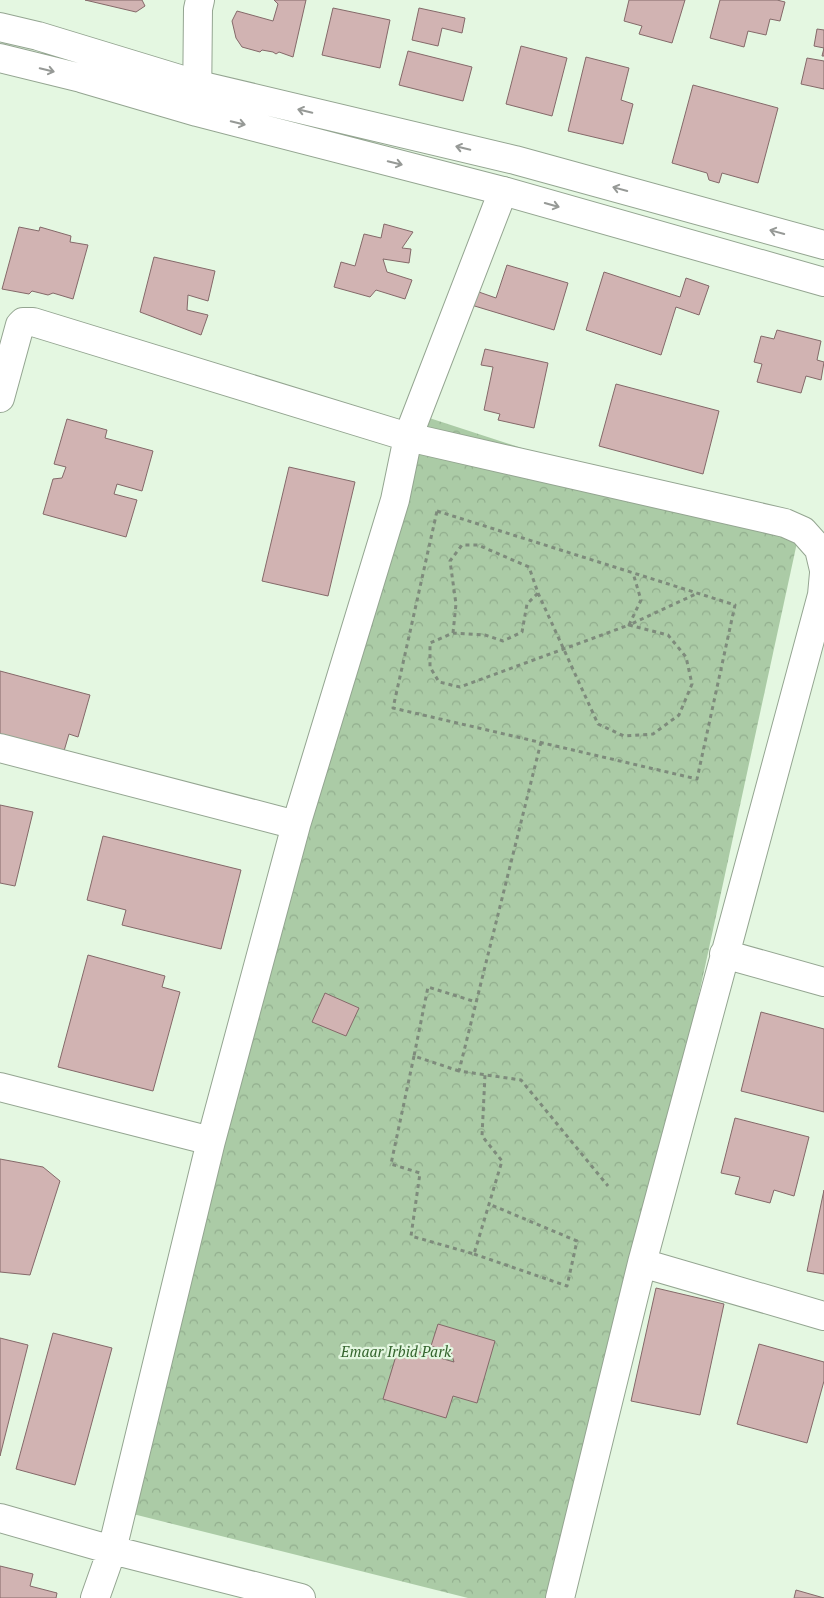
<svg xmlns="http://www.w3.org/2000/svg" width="824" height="1598" font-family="'PT Serif',serif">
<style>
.park{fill:url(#park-crowns)}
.building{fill:#d1b3b2;stroke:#846969}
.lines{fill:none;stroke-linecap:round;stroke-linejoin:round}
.minor-casing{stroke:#94a591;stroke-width:30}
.tertiary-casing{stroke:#94a591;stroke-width:30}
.path{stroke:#7e8b7c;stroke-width:3;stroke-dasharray:4 4;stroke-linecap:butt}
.minor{stroke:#fff;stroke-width:28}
.tertiary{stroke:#fff;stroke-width:28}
.oneway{stroke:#969996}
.labels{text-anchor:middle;stroke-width:4.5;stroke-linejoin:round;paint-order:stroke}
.park-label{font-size:15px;font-style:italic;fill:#34642d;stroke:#e4f7e1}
</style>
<defs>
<pattern id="park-crowns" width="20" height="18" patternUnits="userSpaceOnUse" patternTransform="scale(1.25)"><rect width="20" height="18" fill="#abcba6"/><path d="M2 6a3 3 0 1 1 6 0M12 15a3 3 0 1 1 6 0" fill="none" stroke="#92ae8e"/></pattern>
</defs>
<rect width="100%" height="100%" fill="#e4f7e1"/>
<path class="park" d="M414,413l384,125 -230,1060h-100l-343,-86z"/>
<path class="building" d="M85,0h57l3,6 -9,6z
M274,0h32l-13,57 -14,-5 -3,2 -3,-2 -11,-2 -2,2 -18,-5 -6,-9 -4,-17 5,-10 36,10 5,-17z
M629,0h56l-13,43 -33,-9 3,-8 -18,-5z
M720,0h57l8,2 -5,19 -10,-2 -4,16 -18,-4 -4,16 -34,-9z
M333,8l57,12 -10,48 -58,-13z
M419,8l46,10 -3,15 -20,-5 -4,18 -26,-6z
M817,29l7,1v26h-2l2,-8 -10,-2z
M521,46l46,12 -15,58 -46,-12z
M408,51l64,16 -9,34 -64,-16z
M586,57l43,11 -8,32 12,4 -10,40 -55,-13z
M807,58l17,3v28l-23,-5z
M693,85l85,23 -20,75 -36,-10 -3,10 -10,-3 -2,-7 -35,-10z
M384,224l29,8 -11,16 9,1 -2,14 -26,-4 4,13 25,8 -7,19 -29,-9 -6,7 -36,-10 7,-25 14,4 9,-32 17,4z
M19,227l20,4 1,-4 31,9 -1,6 18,3 -15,54 -20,-6 -5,2 -16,-4 -3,3 -27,-5z
M154,257l61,14 -7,30 -20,-6 -1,15 21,5 -7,20 -61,-23z
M507,265l61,18 -14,47 -86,-26 8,-13 20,7z
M604,272l76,25 6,-19 23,8 -10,29 -23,-8 -15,48 -75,-25z
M777,330l44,11 -4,19 7,2 -3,18 -15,-4 -5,17 -44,-11 5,-18 -8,-2 7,-26 13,3z
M485,349l63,14 -14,65 -36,-8 2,-6 -16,-4 9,-43 -12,-2z
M616,384l103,27 -16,63 -104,-28z
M67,419l40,11 -2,8 48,13 -11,40 -25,-7 -3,10 23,6 -11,37 -83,-23 10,-35 9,-1 4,-11 -12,-3z
M289,467l66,15 -27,114 -66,-15z
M0,671l90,24 -12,42 -9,-3 -5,17 -64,-10z
M0,805l33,7 -18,74 -15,-3z
M103,836l138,34 -20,79 -99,-24 4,-15 -39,-10z
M88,955l77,21 -3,11 18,5 -27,99 -95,-24z
M325,993l34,15 -13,28 -34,-14z
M761,1012l63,17v83l-83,-21z
M735,1118l74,19 -15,59 -20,-6 -4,13 -35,-9 5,-17 -19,-4z
M0,1159l43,8 17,14 -30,94 -30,-3z
M824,1190v84l-17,-3z
M656,1288l68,16 -24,111 -69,-14z
M438,1324l57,17 -18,62 -24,-7 -7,22 -63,-19 16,-53 55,16 -3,-10 -20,-6z
M53,1333l59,15 -37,137 -59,-16z
M0,1338l28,7 -28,111z
M759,1344l65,18v19l-17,62 -70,-19z
M0,1566l33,8 -3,12 27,7 -1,5h-56z
M796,1590l28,8h-30z"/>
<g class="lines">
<g class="minor-casing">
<path id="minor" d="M197,108l1,-99 2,-9
M0,398l20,-73 3,-3h10l375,115 377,86 18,8 16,18 5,21
M0,748l296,77
M724,954l100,28
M0,1087l211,54
M642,1263l182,53
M0,1518l112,32 189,48
M95,1598l17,-48 99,-409 85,-316 99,-325 13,-63 95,-246
M560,1598l82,-335 180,-668 2,-22"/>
</g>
<g class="tertiary-casing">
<path id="tertiary" d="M0,27l38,9 161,49 316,75 309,85
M0,58l81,20 116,34 306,79 321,91"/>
</g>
<path class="path" d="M437,511l298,94 -38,174 -304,-71z
M538,593l60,131 26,12 29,-2 26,-19 13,-31 -6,-27 -18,-22 -39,-10 69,-32
M453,633l3,-29 -6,-43 12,-16h16l51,22 9,26 -11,11 -5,28 -19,9 -18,-6 -32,-2 -23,10v24l9,15 21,5 169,-62 12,-25 -8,-27
M541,742l-82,329 62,9 87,106
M414,1056l-23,108 29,9 -9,63 63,18 28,-93 -20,-25 3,-61
M459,1071l-45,-15 14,-69 48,15
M474,1254l93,32 10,-45 -88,-37"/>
<use href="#minor" class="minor"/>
<use href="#tertiary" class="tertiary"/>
</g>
<defs><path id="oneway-shaft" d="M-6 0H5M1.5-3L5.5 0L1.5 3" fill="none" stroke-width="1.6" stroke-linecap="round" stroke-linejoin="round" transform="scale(1.25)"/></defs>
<g class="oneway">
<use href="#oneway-shaft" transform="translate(47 70) rotate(14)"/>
<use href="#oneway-shaft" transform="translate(305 111) rotate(-167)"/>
<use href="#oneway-shaft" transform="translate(238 123) rotate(14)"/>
<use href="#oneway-shaft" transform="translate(463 148) rotate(-167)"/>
<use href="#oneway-shaft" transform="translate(395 163) rotate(14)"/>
<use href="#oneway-shaft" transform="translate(620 189) rotate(-165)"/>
<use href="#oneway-shaft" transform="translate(552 205) rotate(16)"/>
<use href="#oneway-shaft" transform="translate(777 232) rotate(-165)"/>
</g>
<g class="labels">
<g class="park-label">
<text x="396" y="1357">Emaar Irbid Park</text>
</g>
</g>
</svg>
